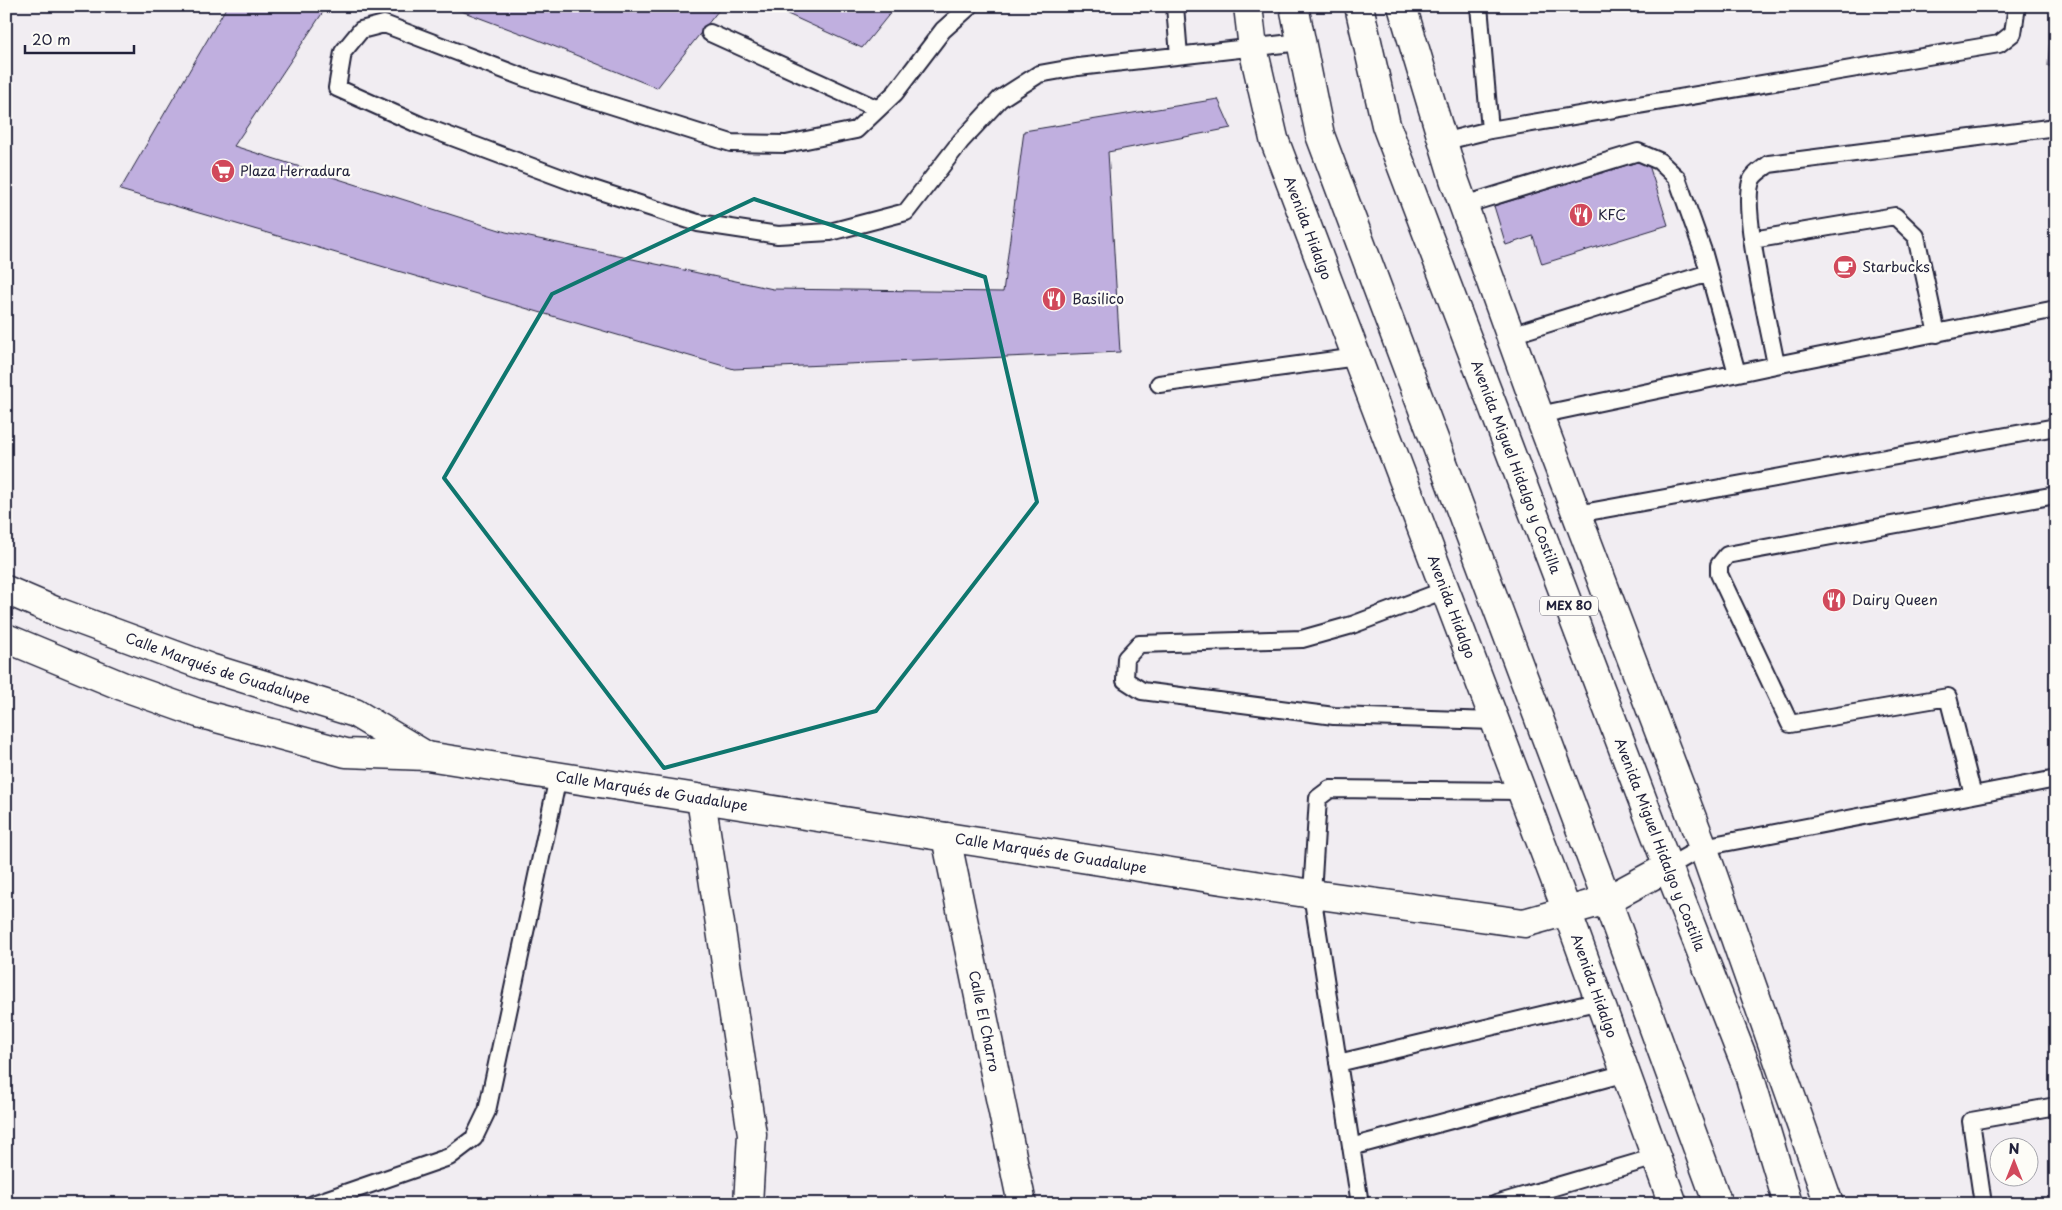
<svg xmlns="http://www.w3.org/2000/svg" width="2062" height="1210" font-family="'Playpen Sans',sans-serif">
<style>
.building{fill:#c0afdf;stroke:#22223b}
.lines{fill:none;stroke-linecap:round;stroke-linejoin:round}
.service-casing{stroke:#22223b;stroke-width:20}
.minor-casing{stroke:#22223b;stroke-width:31}
.tertiary-casing{stroke:#22223b;stroke-width:31}
.primary-casing{stroke:#22223b;stroke-width:31}
.service{stroke:#fdfcf7;stroke-width:16}
.minor{stroke:#fdfcf7;stroke-width:28}
.tertiary{stroke:#fdfcf7;stroke-width:28}
.primary{stroke:#fdfcf7;stroke-width:28}
.marked{fill:none;stroke:#0f766e;stroke-width:4;stroke-linejoin:round}
.labels{text-anchor:middle;stroke-width:4.5;stroke-linejoin:round;paint-order:stroke}
.shield{fill:#fdfcf7;stroke:#646373;stroke-width:1}
.shield-label{font-size:12px;font-weight:bold;fill:#22223b}
.poi-label{font-size:14px;fill:#22223b;stroke:#fdfcf7;text-anchor:start}
.street-label{font-size:14px;fill:#22223b;stroke:#fdfcf7}
</style>
<rect width="100%" height="100%" fill="#f1edf2"/>
<filter id="ink" filterUnits="userSpaceOnUse"><feTurbulence type="fractalNoise" baseFrequency=".02" numOctaves="2"/><feDisplacementMap in="SourceGraphic" scale="10" xChannelSelector="R" yChannelSelector="G"/><feConvolveMatrix kernelMatrix="1 2 1 2 8 2 1 2 1" color-interpolation-filters="sRGB"/></filter>
<g filter="url(#ink)">
<path class="building" d="M227,6h100l-93,140 272,86 267,57 230,3 21,-161 194,-32 13,29 -123,24 12,200 -386,17 -614,-179z
M448,6h253l12,6 5,-6h4l-65,82 -121,-49z
M770,6h126l-34,42z
M2052,6h4v60h-8z
M1647,159l21,66 -126,39 -9,-28 -27,9 -12,-39z"/>
<g class="lines">
<g class="service-casing">
<path id="service" d="M970,6l-27,24 -48,63 -39,37 -70,14 -55,-1 -206,-65 -141,-54 -23,6 -18,22 -6,36 83,37 158,59 120,39 80,12 52,-3 76,-20 55,-71 39,-42 39,-25 39,-7 223,-25
M1175,6l4,50
M1479,6l11,124
M710,33l168,76
M2056,127l-287,37c-5,4 -14,9 -17,15 -13,26 18,151 24,186l280,-56
M1442,142l48,-12 509,-86 14,-11 4,-27
M1464,205l174,-53 21,9 18,17 26,73 34,122
M1752,240l143,-24 21,20 21,98
M1511,335l198,-62
M1159,384l198,-27
M1539,415l237,-50
M1577,514l479,-87
M1445,590l-93,35 -50,14 -163,5 -13,14 -1,22 17,11 192,25 161,5
M1973,795l-25,-98 -158,27 -71,-150v-9l8,-10 329,-60
M1668,867l35,-20 353,-68
M1338,1063l262,-62
M1351,1147l275,-74
M313,1204l136,-47 25,-19 13,-27 71,-334
M1360,1204l-48,-310 6,-96 12,-9 192,2
M1496,1204l160,-47
M1983,1204l-12,-83 85,-15"/>
</g>
<g class="minor-casing">
<g id="minor">
<path d="M701,799l51,335 -4,70"/>
<path id="s1" d="M946,837l76,367"/>
</g>
</g>
<g class="tertiary-casing">
<g id="tertiary">
<path id="s2" d="M1248,6l5,42 21,91 293,772 106,293"/>
<path d="M1402,6l52,173 85,236 164,432 126,357"/>
<path id="s3" d="M6,590l49,21 155,57 145,45 70,42"/>
<path id="s4" d="M6,638l116,48 76,27 148,40 81,3 885,138 212,29 83,-23 61,-33"/>
</g>
</g>
<g class="primary-casing">
<g id="primary">
<path d="M1294,6l26,129 287,765 111,304"/>
<path id="s5" d="M1359,6l27,119 282,742 80,204 40,133"/>
</g>
</g>
<use href="#service" class="service"/>
<use href="#minor" class="minor"/>
<use href="#tertiary" class="tertiary"/>
<use href="#primary" class="primary"/>
</g>
</g>
<path class="marked" d="M754,199l231,78 52,225 -161,209 -212,57 -220,-290 108,-184z"/>
<defs>
<g id="supermarket-disc" transform="scale(1.25)"><circle r="9.5" fill="#d1495b" stroke="#fdfcf7"/><path d="M-6-5.5h2.5l.6 2H6L4.5 2H-2.5L-4.4-4H-6ZM-1.5 3.2a1.3 1.3 0 1 0 .1 0ZM3 3.2a1.3 1.3 0 1 0 .1 0Z" fill="#fff"/></g>
<g id="restaurant-disc" transform="scale(1.25)"><circle r="9.5" fill="#d1495b" stroke="#fdfcf7"/><path d="M-5-6h1v4h1v-4h1v4h1v-4h1v5L-1.5 .5V6h-2V.5L-5-1ZM5-6V6H3V1.5H1.5Q1.5-4 5-6Z" fill="#fff"/></g>
<g id="cafe-disc" transform="scale(1.25)"><circle r="9.5" fill="#d1495b" stroke="#fdfcf7"/><path d="M-5.5-4.5H6V0H3Q3 3.5 0 3.5H-2.5Q-5.5 3.5-5.5 0ZM3-3.2v2h1.7v-2ZM-6 4.5H4V6H-6Z" fill="#fff"/></g>
</defs>
<g fill-rule="evenodd">
<use href="#supermarket-disc" x="223" y="171"/>
<use href="#restaurant-disc" x="1581" y="215"/>
<use href="#cafe-disc" x="1845" y="267"/>
<use href="#restaurant-disc" x="1054" y="299"/>
<use href="#restaurant-disc" x="1834" y="600"/>
</g>
<g class="labels">
<rect class="shield" x="1540" y="596.5" width="58" height="19" rx="4"/>
<g class="shield-label">
<text x="1569" y="610">MEX 80</text>
</g>
<g class="poi-label">
<text x="240" y="176">Plaza Herradura</text>
<text x="1598" y="220">KFC</text>
<text x="1862" y="272">Starbucks</text>
<text x="1072" y="304">Basilico</text>
<text x="1852" y="605">Dairy Queen</text>
</g>
<g class="street-label">
<text dy="5" stroke="none"><textPath href="#s2" startOffset="231">Avenida Hidalgo</textPath></text>
<text dy="5" stroke="none"><textPath href="#s5" startOffset="488">Avenida Miguel Hidalgo y Costilla</textPath></text>
<text dy="5" stroke="none"><textPath href="#s2" startOffset="636">Avenida Hidalgo</textPath></text>
<text dy="5" stroke="none"><textPath href="#s3" startOffset="226">Calle Marqués de Guadalupe</textPath></text>
<text dy="5" stroke="none"><textPath href="#s4" startOffset="668">Calle Marqués de Guadalupe</textPath></text>
<text dy="5" stroke="none"><textPath href="#s5" startOffset="892">Avenida Miguel Hidalgo y Costilla</textPath></text>
<text dy="5" stroke="none"><textPath href="#s4" startOffset="1072">Calle Marqués de Guadalupe</textPath></text>
<text dy="5" stroke="none"><textPath href="#s2" startOffset="1041">Avenida Hidalgo</textPath></text>
<text dy="5" stroke="none"><textPath href="#s1" startOffset="188">Calle El Charro</textPath></text>
</g>
</g>
<rect width="2062" height="1210" fill="none" stroke="#fdfcf7" stroke-width="25"/>
<rect x="12" y="12" width="2037" height="1185" fill="none" stroke="#22223b" stroke-width="2" filter="url(#ink)"/>
<g transform="translate(2014 1162)"><circle r="24" fill="#fdfcf7" stroke="#a5a5ac"/>
<path d="M0-4L9 19L0 12L-9 19Z" fill="#d1495b"/>
<text y="-8" font-size="14" font-weight="bold" text-anchor="middle" fill="#22223b">N</text>
</g>
<path d="M25 45v8h109v-8" fill="none" stroke="#22223b" stroke-width="2.5"/>
<text x="32" y="45" font-size="15" fill="#22223b" stroke="#fdfcf7" stroke-width="4" paint-order="stroke">20 m</text>
</svg>
